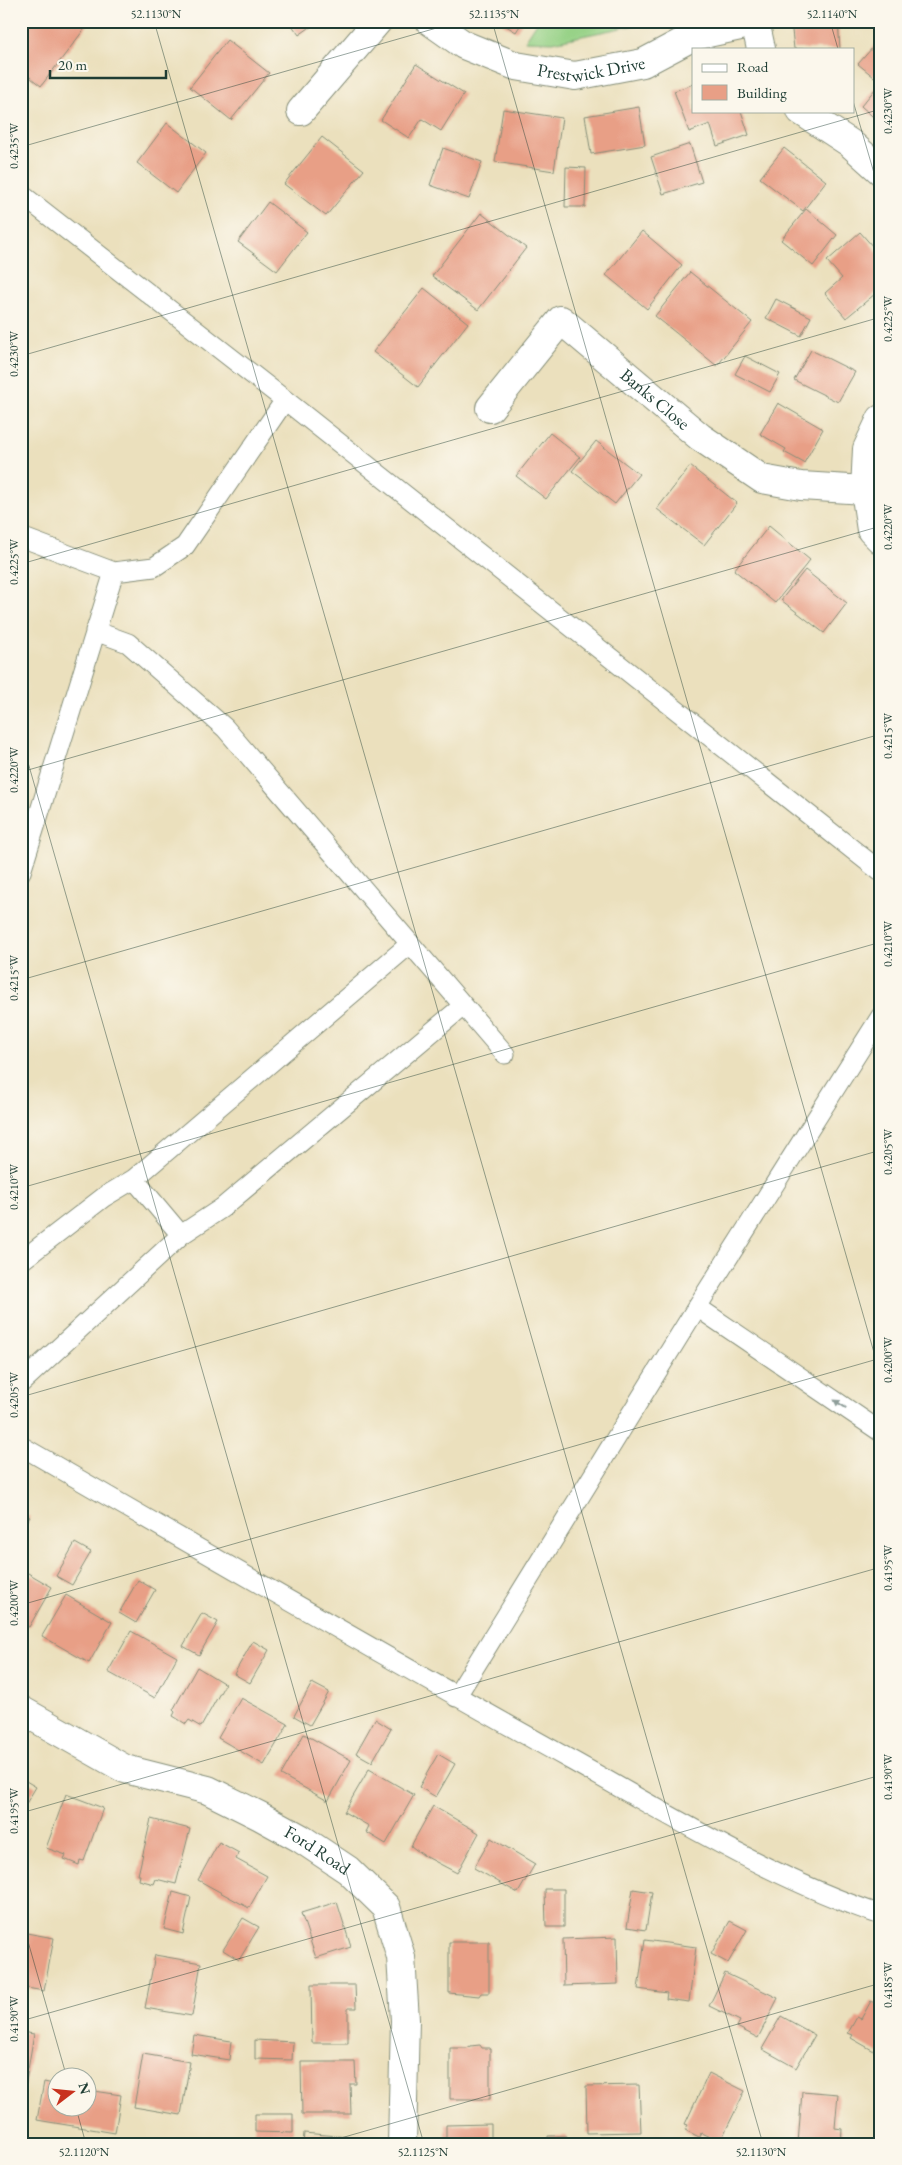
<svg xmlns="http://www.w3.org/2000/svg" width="902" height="2165" font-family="'EB Garamond',serif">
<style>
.grass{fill:#97d287;stroke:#5b885e}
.building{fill:#e89f86}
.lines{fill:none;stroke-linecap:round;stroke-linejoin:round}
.lane-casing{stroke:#858e78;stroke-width:21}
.street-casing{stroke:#858e78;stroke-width:30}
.lane{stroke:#fff;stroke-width:19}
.street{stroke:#fff;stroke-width:28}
.oneway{fill:#8f9e9a}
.ticks{fill:none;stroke:#1f3d34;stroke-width:1;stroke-opacity:0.45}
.labels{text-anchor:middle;stroke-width:4;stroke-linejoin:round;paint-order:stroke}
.street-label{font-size:18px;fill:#1f3d34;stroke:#fbf7ec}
.neatline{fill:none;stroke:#1f3d34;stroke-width:2}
.ticks-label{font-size:12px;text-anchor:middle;fill:#1f3d34}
</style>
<rect width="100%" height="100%" fill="#fbf7ec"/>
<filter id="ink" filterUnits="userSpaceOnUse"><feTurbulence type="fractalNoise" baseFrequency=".02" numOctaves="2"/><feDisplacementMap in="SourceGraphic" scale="10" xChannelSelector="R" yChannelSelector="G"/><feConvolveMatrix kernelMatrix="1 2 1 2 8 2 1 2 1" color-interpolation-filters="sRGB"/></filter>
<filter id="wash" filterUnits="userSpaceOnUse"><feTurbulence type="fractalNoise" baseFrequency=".0096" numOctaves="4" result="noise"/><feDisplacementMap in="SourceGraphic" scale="20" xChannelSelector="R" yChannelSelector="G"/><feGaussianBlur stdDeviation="1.12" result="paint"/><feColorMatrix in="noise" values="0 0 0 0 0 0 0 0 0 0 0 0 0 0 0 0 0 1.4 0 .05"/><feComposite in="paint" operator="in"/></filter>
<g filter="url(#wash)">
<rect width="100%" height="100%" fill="#ebe0bd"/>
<path class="grass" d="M538,21h108l-6,3 -87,18 -28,-1z"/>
<g id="blocks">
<path class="building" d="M21,21h66l2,2 -48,63 -20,-16z
M289,21h30l-20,14z
M498,21h25l-7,11z
M791,21h47l2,28h-46z
M881,38v31l-7,8 -16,-13z
M227,40l42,33 -38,47 -41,-33z
M416,64l48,30 -23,37 -19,-12 -13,19 -28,-18z
M881,82v42l-20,-18z
M693,84v27h48l8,24 -32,11 -7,-22 -21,8 -15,-41z
M639,107l6,38 -54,9 -6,-38z
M503,109l59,9 -8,53 -59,-9z
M167,123l39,30 -30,40 -39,-30z
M322,137l42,33 -38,46 -42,-32z
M690,144l12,38 -39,12 -12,-37z
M443,148l39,14 -13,37 -39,-14z
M784,148l42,33 -23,30 -43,-33z
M566,167l20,1 -1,39h-20z
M268,202l39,30 -30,39 -39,-29z
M806,209l31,26 -24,31 -32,-26z
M481,213l45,35 -48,62 -46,-34z
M642,231l40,34 -35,44 -41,-34z
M860,232l21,24v33l-35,29 -21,-25 17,-15 -15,-17z
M690,272l62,50 -35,44 -62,-50z
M424,288l44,35 -50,64 -45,-35z
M776,299l35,18 -10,19 -35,-18z
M811,350l44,22 -17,30 -44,-22z
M745,356l35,18 -10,18 -35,-18z
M778,403l45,26 -19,34 -20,-11 2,-3 -26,-15z
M550,433l30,24 -34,42 -30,-23z
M596,441l43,33 -24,30 -43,-33z
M690,466l47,37 -33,42 -47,-36z
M769,526l41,34 -35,43 -41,-33z
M805,570l42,33 -23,30 -43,-33z
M21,1513l9,4 -9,15z
M75,1543l16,9 -19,33 -16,-9z
M21,1569l31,18 -23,40 -8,-4z
M138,1580l17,10 -19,33 -17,-10z
M66,1595l46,27 -23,41 -47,-27z
M202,1613l16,9 -19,33 -16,-9z
M131,1631l46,26 -22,41 -47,-26z
M253,1641l16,9 -19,33 -16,-9z
M197,1667l28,17 -24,43 -12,-7 -3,4 -13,-8 2,-4 -2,-2z
M312,1683l17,9 -19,33 -16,-9z
M241,1698l47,26 -24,41 -46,-27z
M375,1719l16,10 -19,33 -16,-9z
M304,1734l47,26 -23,41 -47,-26z
M438,1754l17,10 -19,33 -17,-10z
M369,1769l45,26 -28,49 -20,-12 3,-6 -25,-14z
M21,1778l15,9 -15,25z
M66,1794l37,14 -19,53 -4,-1 -1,5 -15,-6 2,-4 -20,-7z
M433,1806l46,27 -22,40 -34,-18 -12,-9z
M151,1819l39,10 -14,55 -20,-5 -2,5 -15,-4 1,-5h-2z
M491,1838l44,26 -17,29 -44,-25z
M219,1842l20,11 -3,6 31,17 -18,32 -51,-28z
M545,1889h19v38h-18z
M633,1889l19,3 -6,38 -19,-3z
M173,1892l18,5 -8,37 -19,-5z
M337,1902l14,45 -35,11 -15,-45z
M243,1918l16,9 -20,33 -16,-10z
M730,1921l17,9 -19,33 -17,-9z
M21,1932l33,6 -10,53 -23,-4z
M617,1937l1,47 -54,2 -1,-47z
M645,1940l51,7 -7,55 -23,-3 1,-6 -29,-4z
M449,1942h40v51h-8l-2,3 -30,-3z
M155,1955l46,8 -9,53 -47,-8z
M725,1973l53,25 -20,40 -21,-11 3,-6 -31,-15z
M311,1985h44l1,23h-8v35h-36z
M871,2001l10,6v48l-30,-17 2,-3 -5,-2 9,-16 4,2z
M781,2016l34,19 -19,33 -34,-19z
M21,2032l13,2 -9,53 -4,-1z
M194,2035l37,6 -2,19 -38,-6z
M255,2040l38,2 -1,18 -37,-1z
M480,2045l2,3h8v51h-40v-51h17l3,-2z
M143,2054l47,8 -9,53 -47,-8z
M301,2062h54l1,22h-6l1,30h-49z
M709,2073l36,18 -25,51 -19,-9 -2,4 -14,-7 3,-5 -3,-1z
M44,2082l14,3v23h30v-18l33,5 -6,38 -78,-13z
M639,2085l2,47 -54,1 -1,-47z
M802,2091l36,3 -3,34 7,1 -1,15h-43z
M255,2114h38v19l-38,-1z
M491,2124v20h-45v-19z
M304,2133l55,5v6h-56z
M548,2136h19v8h-19z
M21,2138l13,2 -1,4h-12z"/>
</g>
</g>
<g filter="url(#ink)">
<use href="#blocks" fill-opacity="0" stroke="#858e78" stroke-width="1"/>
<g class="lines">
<g class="lane-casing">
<path id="lane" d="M21,194l264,206 596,472
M21,537l93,35 40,-5 31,-21 100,-146
M95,631l33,12 97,85 280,326
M21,872l93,-300
M134,1179l47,56
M21,1261l83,-64 30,-18 276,-235
M697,1307l184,125
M21,1383l160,-148 41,-27 241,-202
M21,1446c182,105 364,211 548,313 101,56 201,119 312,156
M456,1697l241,-390 184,-291"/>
</g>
<g class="street-casing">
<g id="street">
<path id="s1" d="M430,21l34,24 52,21 59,10 68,-13 51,-27 60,-13"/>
<path d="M755,21l6,28"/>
<path d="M301,111l77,-90"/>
<path d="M801,111l49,32 31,28"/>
<path id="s2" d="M490,408l71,-88 139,117 62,42 39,7 64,4"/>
<path d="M881,419l-14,30 -2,41 6,40 10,10"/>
<path id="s3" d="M21,1710l104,59 83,21 52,26 40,22 48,32 38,37 15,50 4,63 -3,124"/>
</g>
</g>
<use href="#lane" class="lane"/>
<use href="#street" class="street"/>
</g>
<defs><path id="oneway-solid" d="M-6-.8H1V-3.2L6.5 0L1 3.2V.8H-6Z" transform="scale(1.25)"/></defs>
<use class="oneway" href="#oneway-solid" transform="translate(840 1404) rotate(-146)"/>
</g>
<path class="ticks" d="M154,21l609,2123M492,21l389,1356M830,21l8,28M853,101l28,96M21,147l440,-126M21,356l860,-247M21,564l860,-247M21,738l403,1406M21,772l860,-246M21,980l860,-246M21,1188l860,-246M21,1397l860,-247M21,1605l860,-247M21,1813l860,-246M21,1917l46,161M21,2021l860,-246M76,2108l10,36M320,2144l561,-161"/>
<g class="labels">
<g class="street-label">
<text dy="6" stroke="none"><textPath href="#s1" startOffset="174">Prestwick Drive</textPath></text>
<text dy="6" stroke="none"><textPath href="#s2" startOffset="236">Banks Close</textPath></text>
<text dy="6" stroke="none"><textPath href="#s3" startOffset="330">Ford Road</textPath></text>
</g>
</g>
<rect width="902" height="2165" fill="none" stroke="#fbf7ec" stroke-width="55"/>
<rect x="692" y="48" width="162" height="65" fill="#fbf7ec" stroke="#a3ada2"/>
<rect x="702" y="64" width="25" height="8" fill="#ffffff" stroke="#a3ada2"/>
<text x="737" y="72" font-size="15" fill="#1f3d34">Road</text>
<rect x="702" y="85" width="25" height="15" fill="#e89f86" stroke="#a3ada2"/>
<text x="737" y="98" font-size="15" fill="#1f3d34">Building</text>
<g transform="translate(72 2092) rotate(74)"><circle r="24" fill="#fbf7ec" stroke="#a3ada2"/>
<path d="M0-4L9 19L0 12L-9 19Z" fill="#c8321e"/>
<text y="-8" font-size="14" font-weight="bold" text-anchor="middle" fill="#1f3d34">N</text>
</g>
<path d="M50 70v8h116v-8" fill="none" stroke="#1f3d34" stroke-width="2.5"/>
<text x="58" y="70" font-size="15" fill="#1f3d34" stroke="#fbf7ec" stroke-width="4" paint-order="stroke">20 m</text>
<rect x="28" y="28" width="846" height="2110" class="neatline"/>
<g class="ticks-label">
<text x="156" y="18">52.1130°N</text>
<text x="494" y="18">52.1135°N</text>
<text x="832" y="18">52.1140°N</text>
<text transform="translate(888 111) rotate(-90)" y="4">0.4230°W</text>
<text transform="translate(14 146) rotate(-90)" y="4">0.4235°W</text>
<text transform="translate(888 319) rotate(-90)" y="4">0.4225°W</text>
<text transform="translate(14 354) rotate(-90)" y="4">0.4230°W</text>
<text transform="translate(888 527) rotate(-90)" y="4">0.4220°W</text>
<text transform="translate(14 562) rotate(-90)" y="4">0.4225°W</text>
<text transform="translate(888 736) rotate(-90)" y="4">0.4215°W</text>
<text transform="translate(14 770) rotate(-90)" y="4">0.4220°W</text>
<text transform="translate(888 944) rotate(-90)" y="4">0.4210°W</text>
<text transform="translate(14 978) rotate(-90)" y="4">0.4215°W</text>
<text transform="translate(888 1152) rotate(-90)" y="4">0.4205°W</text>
<text transform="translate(14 1187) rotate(-90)" y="4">0.4210°W</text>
<text transform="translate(888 1360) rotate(-90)" y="4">0.4200°W</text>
<text transform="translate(14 1395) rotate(-90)" y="4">0.4205°W</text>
<text transform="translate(888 1568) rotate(-90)" y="4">0.4195°W</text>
<text transform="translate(14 1603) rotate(-90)" y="4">0.4200°W</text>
<text transform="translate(888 1777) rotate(-90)" y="4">0.4190°W</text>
<text transform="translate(14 1811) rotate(-90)" y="4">0.4195°W</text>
<text transform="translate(888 1985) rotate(-90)" y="4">0.4185°W</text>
<text transform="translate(14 2019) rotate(-90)" y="4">0.4190°W</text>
<text x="84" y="2156">52.1120°N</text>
<text x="423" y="2156">52.1125°N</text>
<text x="761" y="2156">52.1130°N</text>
</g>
</svg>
